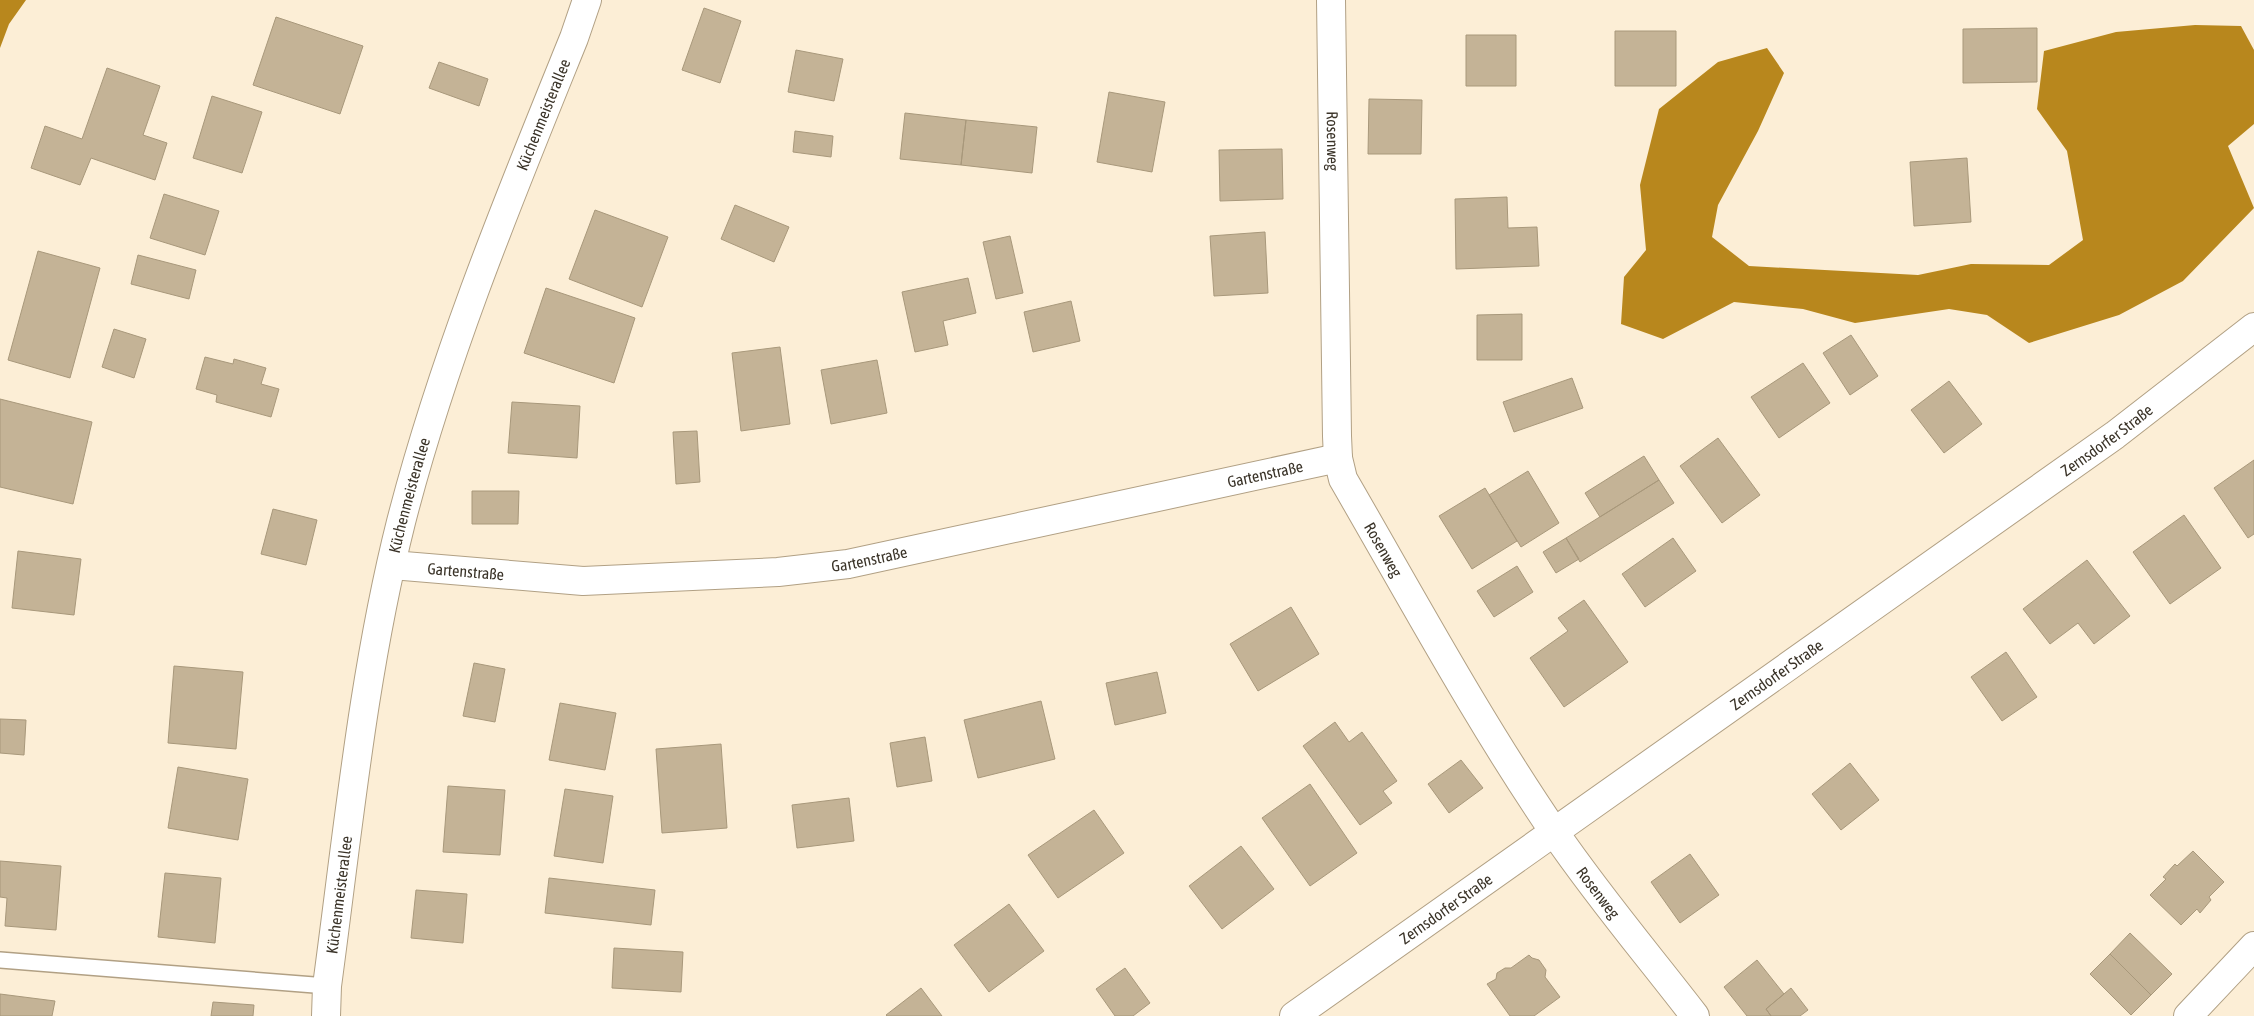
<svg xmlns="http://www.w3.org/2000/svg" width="2254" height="1016" font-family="'Asap Condensed',sans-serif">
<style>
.water{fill:#b8871d}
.building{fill:#c4b396;stroke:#a8987b}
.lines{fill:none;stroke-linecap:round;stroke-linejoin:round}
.lane-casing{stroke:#b1a084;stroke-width:18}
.street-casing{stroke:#b1a084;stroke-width:30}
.secondary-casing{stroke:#b1a084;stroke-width:30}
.lane{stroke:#fff;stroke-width:15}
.street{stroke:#fff;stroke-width:28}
.secondary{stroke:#fff;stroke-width:28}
.labels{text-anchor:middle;stroke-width:4;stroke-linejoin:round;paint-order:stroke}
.street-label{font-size:16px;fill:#3a3328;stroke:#fff}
</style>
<rect width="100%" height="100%" fill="#fceed6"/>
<path class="water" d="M0,0h26l-17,24 -9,24z
M2195,25l46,1 13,24v74l-26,22 26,62 -71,73 -64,34 -90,28 -42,-28 -38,-6 -94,14 -52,-14 -69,-7 -71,37 -42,-15 3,-47 22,-27 -6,-65 19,-76 59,-47 49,-14 17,25 -26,58 -40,74 -6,32 37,29 169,9 53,-11 78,1 34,-25 -16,-89 -30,-42 7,-58 72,-19z"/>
<path class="building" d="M704,8l37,13 -21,62 -38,-13z
M276,17l87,29 -23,68 -87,-29z
M2037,28v54l-74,1v-54z
M1615,31h61v55h-61z
M1466,35h50v51h-50z
M796,50l47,9 -9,42 -46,-9z
M439,62l49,17 -9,27 -50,-18z
M107,68l53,18 -17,49 24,8 -12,37 -64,-22 -11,27 -49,-17 14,-42 37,13z
M1109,92l56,10 -13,70 -55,-10z
M212,96l50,16 -20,61 -49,-15z
M1369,99l53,1 -1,54h-53z
M905,113l61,7 -5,45 -61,-6z
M966,120l71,7 -5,46 -71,-8z
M795,131l38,5 -2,21 -38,-5z
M1282,149l1,50 -63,2 -1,-51z
M1967,158l4,64 -57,4 -4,-64z
M164,194l55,17 -14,44 -55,-17z
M1507,197l1,31 29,-1 2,39 -83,3 -1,-70z
M735,205l54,22 -15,35 -53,-23z
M595,210l73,27 -26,70 -73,-28z
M1265,232l3,61 -54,3 -4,-60z
M1010,236l13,57 -27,6 -13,-57z
M38,251l62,17 -30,110 -62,-18z
M138,255l58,15 -7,29 -58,-15z
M968,278l8,35 -33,8 5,24 -33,7 -13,-60z
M546,288l89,30 -21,65 -90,-30z
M1071,301l9,40 -47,11 -9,-40z
M1522,314v46h-45v-45z
M114,329l32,10 -12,39 -32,-11z
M1851,335l27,41 -28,19 -27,-42z
M780,347l10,77 -49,7 -9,-78z
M205,357l28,7 1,-5 32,9 -5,16 18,5 -8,28 -55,-15 1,-7 -21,-6z
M877,360l10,53 -56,11 -10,-54z
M1803,363l27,40 -51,35 -28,-41z
M1572,378l11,30 -69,24 -11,-30z
M1949,381l33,43 -38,29 -33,-43z
M0,399l92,23 -19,82 -73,-17z
M512,402l68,4 -3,52 -69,-5z
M697,431l3,51 -24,2 -3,-52z
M1718,438l42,57 -38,28 -42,-57z
M1644,456l15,24 -59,37 -15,-24z
M2254,460v74l-6,4 -34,-50z
M1528,471l31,52 -38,24 -32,-52z
M1659,480l15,23 -94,59 -14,-24z
M1485,488l32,53 -45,28 -33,-53z
M472,491h47l-1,33h-46z
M273,509l44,11 -11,45 -45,-11z
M2184,515l37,53 -51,36 -37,-52z
M1566,538l13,21 -23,14 -13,-21z
M1673,538l23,33 -51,36 -23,-33z
M18,551l63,8 -7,56 -62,-7z
M2087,560l43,56 -36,28 -16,-21 -28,21 -27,-35z
M1517,566l16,26 -39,25 -17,-26z
M1584,600l44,62 -64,45 -34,-49 38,-27 -10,-13z
M1291,607l28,47 -61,37 -28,-47z
M2006,652l31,45 -35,24 -31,-44z
M474,663l31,6 -10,53 -32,-6z
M174,666l69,6 -7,77 -68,-6z
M1157,672l9,41 -51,12 -9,-42z
M1041,701l14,58 -77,19 -14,-58z
M560,703l56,10 -11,57 -56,-10z
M0,719l26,1 -2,35 -24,-2z
M1335,722l14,20 13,-10 35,49 -14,10 9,12 -32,22 -57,-79z
M925,737l7,44 -35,6 -7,-44z
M721,744l6,84 -65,5 -6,-84z
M1461,760l22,28 -34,25 -21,-29z
M1850,763l29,37 -38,30 -29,-36z
M178,767l70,12 -10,61 -70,-12z
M1310,784l47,69 -47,33 -48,-68z
M448,786l57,4 -5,65 -57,-3z
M565,789l48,7 -10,67 -49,-7z
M849,798l5,43 -57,7 -5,-43z
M1094,810l30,43 -66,45 -30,-43z
M1241,846l33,43 -52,40 -33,-43z
M2193,851l31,31 -15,15 2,3 -11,13 -3,-4 -16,16 -31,-30 16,-16 -3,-2 12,-13 2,2z
M1690,854l29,41 -39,28 -29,-41z
M0,861l61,5 -5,64 -51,-4 2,-28 -7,-1z
M165,873l56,5 -6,65 -57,-6z
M549,878l106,12 -4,35 -106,-12z
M416,890l51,4 -4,49 -52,-5z
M1009,904l35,47 -55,41 -35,-47z
M2130,933l42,41 -21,21 -41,-41z
M614,948l69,4 -2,40 -69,-4z
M2110,954l41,41 -20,20 -41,-41z
M1529,955l3,3 7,2 7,10 -1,7 15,20 -26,19h-24l-23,-32 9,-5 1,-6 8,-5h6z
M1757,960l27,34 -18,15 5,7h-24l-23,-29z
M1125,968l25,35 -17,13h-18l-19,-27z
M921,988l21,28h-55l-1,-1z
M1791,988l17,22 -8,6h-29l-5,-7z
M0,994l55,7 -3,15h-52z
M213,1002l41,3 -1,11h-42z"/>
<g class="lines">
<g class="lane-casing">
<path id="lane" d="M0,960l327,26"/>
</g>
<g class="street-casing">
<g id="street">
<path id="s1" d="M1331,0l6,436 1,22 5,21c69,119 134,240 212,354 43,63 93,122 140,183"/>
<path id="s2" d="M392,565l191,16 195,-9 70,-8 490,-106"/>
<path id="s3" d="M326,1016l1,-30c21,-155 36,-313 74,-464 43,-167 109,-326 173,-484l13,-38"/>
<path d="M2188,1016l66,-70"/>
</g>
</g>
<g class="secondary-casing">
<g id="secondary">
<path id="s4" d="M1294,1016l821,-581 139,-108"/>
</g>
</g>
<use href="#lane" class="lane"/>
<use href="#street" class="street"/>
<use href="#secondary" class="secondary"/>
</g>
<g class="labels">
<g class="street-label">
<text dy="6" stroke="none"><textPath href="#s3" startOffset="932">Küchenmeisterallee</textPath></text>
<text dy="6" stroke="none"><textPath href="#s1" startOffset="141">Rosenweg</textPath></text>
<text dy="6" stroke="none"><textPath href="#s4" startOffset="996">Zernsdorfer Straße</textPath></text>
<text dy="6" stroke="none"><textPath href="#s2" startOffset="884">Gartenstraße</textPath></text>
<text dy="6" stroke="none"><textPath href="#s3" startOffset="528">Küchenmeisterallee</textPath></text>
<text dy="6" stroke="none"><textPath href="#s1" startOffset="561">Rosenweg</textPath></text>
<text dy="6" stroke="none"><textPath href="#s2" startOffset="479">Gartenstraße</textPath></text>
<text dy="6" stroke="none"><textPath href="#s2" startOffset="74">Gartenstraße</textPath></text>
<text dy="6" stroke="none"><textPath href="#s4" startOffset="591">Zernsdorfer Straße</textPath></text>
<text dy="6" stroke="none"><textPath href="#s1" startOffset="966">Rosenweg</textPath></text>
<text dy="6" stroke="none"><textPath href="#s3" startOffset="122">Küchenmeisterallee</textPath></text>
<text dy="6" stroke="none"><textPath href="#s4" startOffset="186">Zernsdorfer Straße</textPath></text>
</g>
</g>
</svg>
